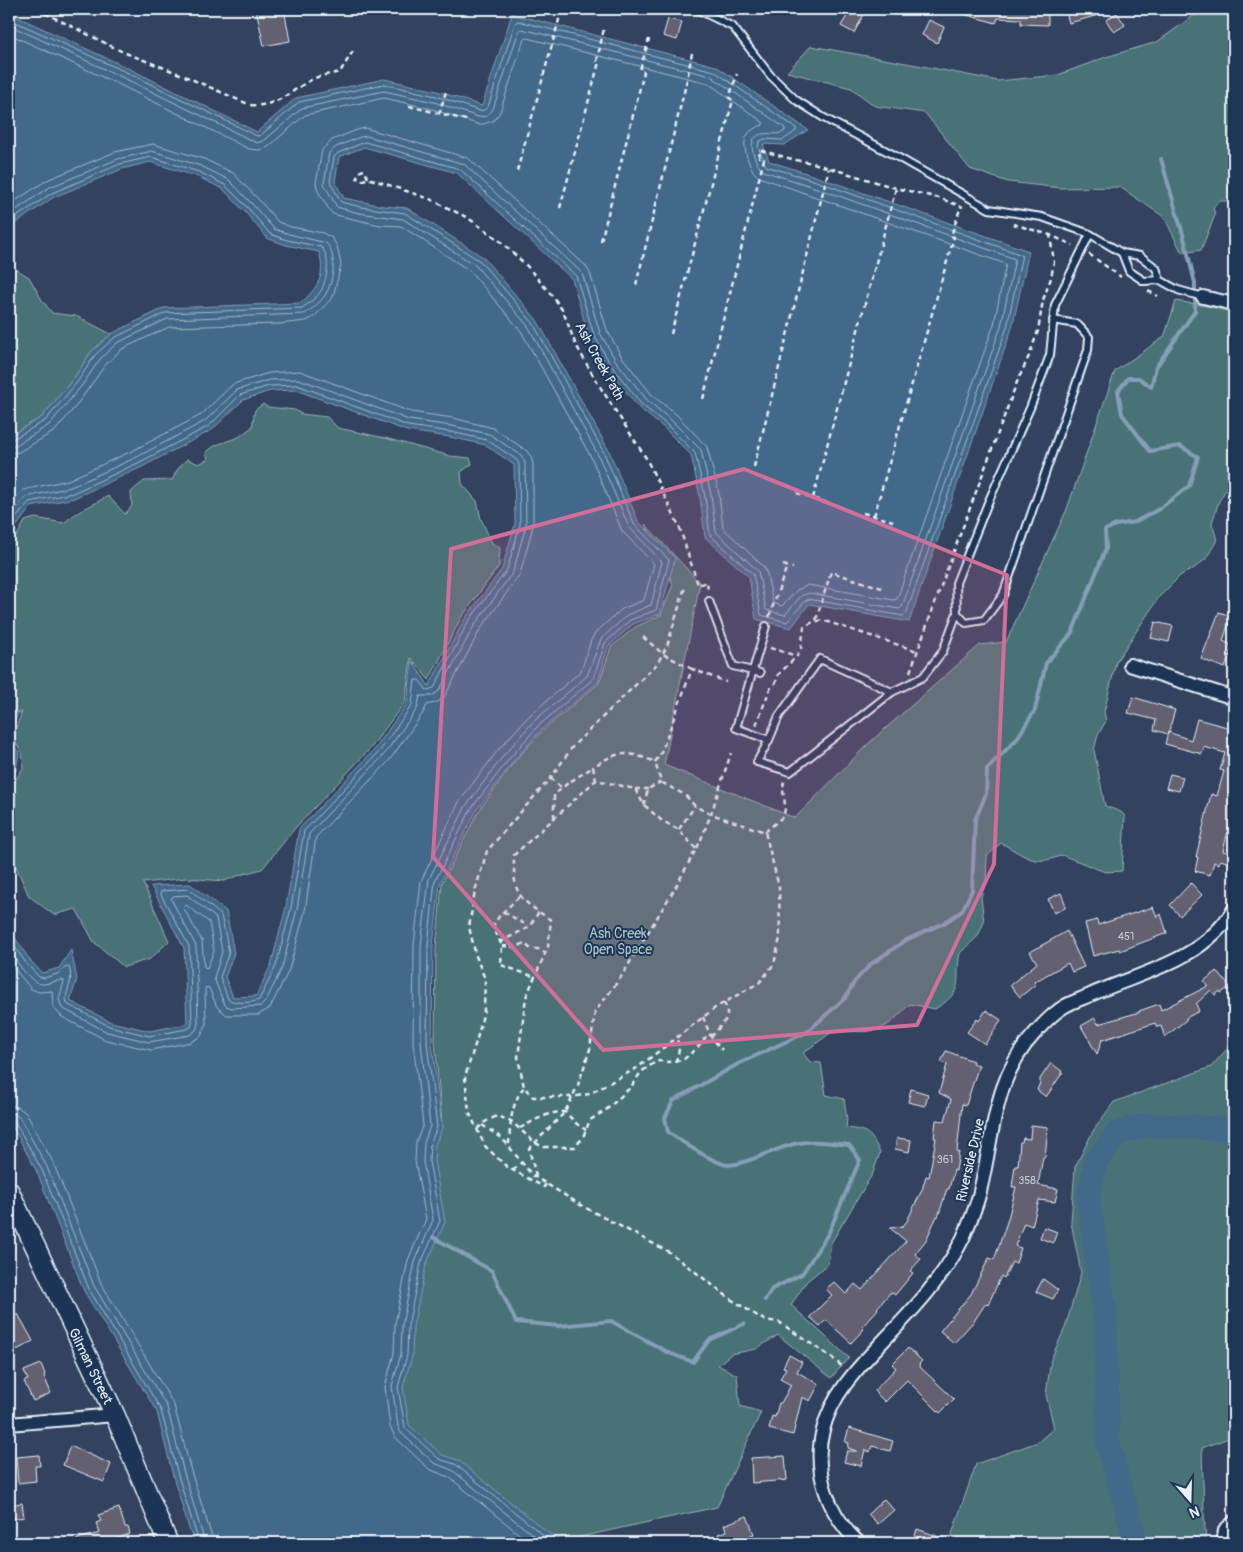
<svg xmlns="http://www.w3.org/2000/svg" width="1243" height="1552" font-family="Pangolin,sans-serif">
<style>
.green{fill:#487276;stroke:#98b2b7}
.water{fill:#42688a;stroke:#849fb6}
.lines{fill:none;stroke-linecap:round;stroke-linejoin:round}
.shore{stroke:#a6bacc;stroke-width:1}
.stream{stroke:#849fb6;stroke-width:4}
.river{stroke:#42688a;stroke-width:24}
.building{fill:#646071;stroke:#e8f1f8}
.lane-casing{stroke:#e8f1f8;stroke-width:10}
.street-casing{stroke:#e8f1f8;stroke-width:16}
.secondary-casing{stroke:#e8f1f8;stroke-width:22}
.path{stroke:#e8f1f8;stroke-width:2.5;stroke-dasharray:5 4;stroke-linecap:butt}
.lane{stroke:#1d3557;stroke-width:6}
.street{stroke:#1d3557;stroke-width:12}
.secondary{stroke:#1d3557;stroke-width:19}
.marked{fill:#d16f9a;fill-opacity:0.2;stroke:#d16f9a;stroke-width:4;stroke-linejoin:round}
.labels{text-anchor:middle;stroke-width:4;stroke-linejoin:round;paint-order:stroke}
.number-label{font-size:11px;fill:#c7cdd6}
.street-label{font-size:14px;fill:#e8f1f8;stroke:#1d3557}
.park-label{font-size:14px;fill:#b0c5ca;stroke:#1d3557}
</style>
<rect width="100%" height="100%" fill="#32425f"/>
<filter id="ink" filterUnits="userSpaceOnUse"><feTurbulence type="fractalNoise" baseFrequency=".02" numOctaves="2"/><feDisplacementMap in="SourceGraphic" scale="10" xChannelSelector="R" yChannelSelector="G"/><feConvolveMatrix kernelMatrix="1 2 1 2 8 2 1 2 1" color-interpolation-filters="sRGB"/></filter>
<g filter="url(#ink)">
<path class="green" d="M1203,9h31v192h-14l-7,6 2,8 -14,35 -19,3 -18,-36 -44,-30 -59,1 -53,-6 -38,-13 -45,-56 -50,-7 -24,-18 -64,-16 24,-26 106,19 81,16 60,-6 48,-18 51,-15z
M9,265l20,12 13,23 10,13 24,3 35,18 -20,18 -17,26 -32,39 -33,19v-69l2,-6 -2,-27z
M1176,301l31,5 27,7v163l-15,25 -7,22 5,17 -11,19 -13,10 -12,6 -22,22 -43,65 -12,50 2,9 -8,14 -4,15 11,56 16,6 4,4 -3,55 -17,1 -43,-17c-28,13 -38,0 -61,-12l-14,13 -1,25 -5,16 3,25 -6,14 -18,17c-6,30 7,36 -25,56l-25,-5c-7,6 -13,14 -20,19 -16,12 -36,9 -54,6l-33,24 7,9 11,1 5,32 18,4 3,20 -1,9c22,2 25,5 34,25l-7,20 -42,70 -3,21 -21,17 -16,24 58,53 -18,20 -53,-43 -22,14 -25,5 -13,11 19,10 3,31 21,6 -44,95 -155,34 -3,-2 -12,4 -148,-119 -4,-33 39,-265 8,-2 -7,-82 1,-94 6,-65 36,-71 36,-50 27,-30 58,-49 12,-36 24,-20 26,-12 12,-31 -28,-60 55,59 -36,182 131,53 73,-74 112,-99 26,-3 61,-133 48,-138 49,-34z
M263,404l4,3 28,3 6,4 26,3 11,11 47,10 65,18 20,2 2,6 -11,8 1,12 15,17 4,18 11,24 8,5 -1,18 -38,52 -32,62 -18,-22 -6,44 -35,47 -74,78 -34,42 -19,5 -19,7 -38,-3 -43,5 26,58 -19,18 -26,8 -30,-25 -18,-33 -22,6 -25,-19 -20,-45v-60l14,-23 -1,-15 -7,-11v-12l7,-18 -13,1v-169l9,-10 7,-13 10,-3 29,5c13,-12 29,-18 44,-27l17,18 7,-8 -1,-14 13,-11 28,-1 5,-10 10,-11 12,5 9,-5 -2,-7 10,-7 23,-8 13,-10 3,-17z
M1234,1041v395l-32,12 2,66 2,29h-250l-4,-9 24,-70 62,-22 16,-14 -8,-33 5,-36 14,-31 16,-55 -10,-51 4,-55 18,-36 21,-29 97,-35z"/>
<path class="water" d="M9,13l121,56 127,63 39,-34 88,-19 53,12 45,15 30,-92 204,52 92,64 -24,15 -21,-1 6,17 46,15 214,75 -17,77 -103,294 -100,-18 -18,24 -35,-9 -7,-42 -44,-40 -5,-40 -9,-42 -27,-27 -25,-20 -32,-40 -18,-31 -17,-58 -115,-106 -93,-26 -25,10 -4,25 9,16 39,8 24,2 76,49 54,63 72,131 29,70 37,37 -15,56 -27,10 -25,23 -10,35 -57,48 -28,32 -37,49 -36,72 -7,63 -1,96 10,86 -7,17 -1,16 11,61 -19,43 -13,62 -1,29 -9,31 6,38 33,30 16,5 103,83h-366l-5,-11 -17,-56 -16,-64 -73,-121 -47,-119 -28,-52v-191l21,31 12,13 17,-5 12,-18 6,29 -7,22 41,21 39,9 37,-7 -3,-76 -33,-62 39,-2 36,27 8,42 -9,24 8,20 23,-1 15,-31 15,-58 13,-78 76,-80 32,-46 5,-42 17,25 35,-66 38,-51 13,-45 -1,-59 -28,-20 -36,-8 -43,-6 -111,-41 -26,1 -27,9 -31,30 -72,38 -66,30 -43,9 -22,29v-100l33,-19 32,-39 17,-26 20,-18 53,-26 137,-5c17,-16 25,-27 18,-51l-33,-7 -19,-7 -22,-26 -22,-23 -25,-12 -48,-15 -28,7 -68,28 -38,26 -7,1z
M19,712l-7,14 -2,16 9,10 -3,18 -7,9v-64z"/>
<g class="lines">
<path class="shore" d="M9,19l119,54 129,63 4,-1 38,-33 85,-18 52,12 44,15 4,-1 4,-3 27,-84 3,-2 196,50 82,57v3l-13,9 -19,-1 -5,3 -1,5 8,19 47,14 209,75 -15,72 -101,287 -3,2 -94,-17 -4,2 -18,21 -26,-7 -8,-41 -43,-39 -5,-39 -10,-43 -28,-28 -25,-20 -31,-40 -17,-30 -18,-59 -116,-107 -95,-27 -27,11 -4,4 -4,25 11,20 20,5 44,6 75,48 53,62 71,130 30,71 35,36 -13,50 -26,10 -25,23 -12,36 -56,48 -28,32 -38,50 -36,72 -7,65 -1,96 10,85 -7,17 -1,17 11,60 -19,42 -13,63 -1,29 -9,32 7,41 34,31 16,5 98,79
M9,25l117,54 131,64 8,-3 37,-32 82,-17 50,11 44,15 9,-1 6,-7 26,-79 3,-1 189,47 74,52v3c-10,7 -23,-3 -32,9 -3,9 3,24 10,31l48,15 204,73 -14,67 -99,281 -3,2 -90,-16 -8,3 -16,19 -19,-5 -8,-39 -42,-39 -5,-37 -10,-45 -30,-30 -24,-20 -31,-39 -16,-28 -17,-57 -3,-5 -116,-107 -97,-28 -7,1 -24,10 -7,6 -5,31 13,23 22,6 44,6 72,46 53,61 70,129 31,72 33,35 -11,43 -24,10 -26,24 -14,37 -54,46 -29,33 -38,51 -37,73 -8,67v96l9,84 -6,17 -1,18 10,59 -18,42 -13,63 -1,29 -9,32 6,40 3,7 33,30 18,7 91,73
M9,34l113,52 127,63 10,1 9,-3 37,-32 79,-17 48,11 48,16 13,-4 7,-9 24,-73 3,-1 181,45 55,39v3c-20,6 -21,18 -15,35 3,7 5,13 11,17l247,87 -12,60 -97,275 -3,1 -86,-15 -11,5 -15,16 -9,-3 -6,-29 -3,-7 -41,-39 -4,-34 -12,-47 -31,-33 -24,-19 -30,-38 -15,-27 -17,-57 -4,-7 -118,-108 -103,-30 -8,2 -25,10 -10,10 -6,33 2,8 10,17 5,6 7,2 40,9 21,1 69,45 51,60 71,128 30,72 32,33 -10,36 -22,9 -27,24 -4,7 -10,31 -53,46 -30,33 -39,52 -38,79 -7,64 -1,97 10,83 -7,17 -1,19 11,58 -18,41 -13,64 -1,29 -9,34 5,40 6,11 33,31 20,8 81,66
M9,205l38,-25 68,-28 38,-8 51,15 29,14 26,27 19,22 13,5 32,6 9,5 5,8 4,19 -8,32 -19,20 -8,4 -27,3 -110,3 -47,22 -16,15 -30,42 -21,25 -36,21 -10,2
M9,213l4,-1 37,-25 68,-28 34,-8 49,15 28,14 24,25 21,24 15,5 37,9c11,12 8,35 1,49 -4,8 -15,18 -23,22l-137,5 -50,24 -17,16 -17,25 -34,41 -33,20 -7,1
M9,219l6,-1 37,-25 68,-29 31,-7 48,15 26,13 24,24 21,25 17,6 34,7c10,10 6,30 1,42 -3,7 -14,15 -20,19l-137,5 -51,25 -19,17 -17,26 -32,39 -33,19 -4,1
M9,505l14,-15 45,-10 64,-29 69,-36 32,-31 36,-11 31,-2 111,41 42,6 40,10 34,23 4,6 2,7v62l-13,48 -40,56 -35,66 -7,6 -11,3 -4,8 -34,48 -73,76 -11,74 -16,59 -19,38 -12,7h-31l-10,-8 -8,-19 -3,-1 -1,2 1,36 -5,11 -10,6 -40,8 -45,-10 -44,-23 -9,-10 -1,-16 -13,1 -8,-3 -22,-27
M9,517l17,-20 45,-10 64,-29 70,-37 32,-31 32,-10 30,-1 110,41 43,6 37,8 32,21 4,8 1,62 -13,47 -39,54 -35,65 -7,5h-12l-3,13 -34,47 -74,78 -12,75 -15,59 -16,33 -5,5 -29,2 -6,-2 -3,-5 -9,-23 8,-26 -6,-34 -29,-23 -14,1 -2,3 25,47 2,77 -2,7 -6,5 -41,7 -42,-10 -45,-24 -3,-9 5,-17 -1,-2c-6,0 -12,3 -19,4 -13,2 -29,-25 -35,-35
M9,527l20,-25 44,-9 65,-30 71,-37 31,-31 29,-9 28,-1 111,41 43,6 36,8 30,20 2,4 1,61 -13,45 -39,52 -34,66 -7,2 -8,-10h-4l-3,25 -33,47 -75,79 -13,77 -15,58 -17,34c-7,3 -24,4 -31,-1l-8,-22 9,-25 -8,-37 -32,-26 -27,2 -2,2 29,53 3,77 -1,4 -4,2 -38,7 -40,-10 -42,-22c-4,-12 8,-20 2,-37h-3l-6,6 -16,5 -5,-1 -13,-14 -17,-25
M186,905l23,17 5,29 -7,17 -3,-1 -2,-26 -18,-32z
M9,1105l9,2 8,6 27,49 48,121 73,122 17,66 21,66 1,6
M9,1113l6,1 5,4 27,49 47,119 73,121 17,66 21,70
M9,1119l6,3 27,48 47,119 72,121 17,65 21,68"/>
<path class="stream" d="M433,1237l59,34 24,51 43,4 52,-5 58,32 24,9 16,-22 35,-16
M765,1300l7,-11 30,-15 26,-40 32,-74 -11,-15c-16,-2 -34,-5 -50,-2 -23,4 -47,20 -70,22 -13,0 -50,-25 -61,-33l-3,-14 8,-17 65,-37 69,-32 38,-34 10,-17 16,-17 35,-24 38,-17 18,-12 10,-21 3,-70 11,-26 1,-25 29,-29 19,-30 11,-47 26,-30 34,-85 -1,-18 11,-5 19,-3 24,-13 30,-23 9,-29 -18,-11 -30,5 -28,-37 -4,-23 10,-13h11l12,9 5,-20 39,-56v-28l-11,-45 -23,-79"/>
<path class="river" d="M1136,1543l-28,-99 -3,-131 -17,-115 8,-37 21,-27 27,-9 90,4"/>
</g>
<path class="building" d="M256,9h28l6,32 -26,5z
M851,9h7l5,7 -9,17 -13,-7z
M956,9h92v16l-27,-1v-5l-23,-1 -2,5 -40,-11z
M1065,9h44l1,3 -41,11z
M1117,13l8,12 -11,7 -8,-12z
M668,19l14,3 -5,18 -14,-4z
M929,20l15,7 -7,16 -15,-8z
M1219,612l12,4 -8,25 10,5 -8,22 -24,-9z
M1155,622l18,4 -4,16 -18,-4z
M1133,697l42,13 -7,24 -14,-4 2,-10 -28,-7z
M1197,719l30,8 2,3 5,1v90l-2,6h-3l-6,24 11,3v10l-14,-4 -1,4 -5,-2 -4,13 -15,-4 3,-14h-2l15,-63 6,2 7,-25 -4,-1 5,-17 -21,-6 -2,7 -37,-10 3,-12 23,8z
M1170,774l13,3 -4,14 -13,-3z
M1191,883l11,12 -22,21 -10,-11z
M1061,893l4,10v5l-11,5 -6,-14z
M1153,907l4,10 4,-3 6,19 -47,18 -1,-2 -26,7 -8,-33 12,-3 1,5z
M1067,931l17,36 -12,5 -4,-9 -34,19 2,2 -16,13 -10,-12 27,-22 -7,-11z
M1217,971l13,16 -9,6 -1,-2 -5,4 -4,-5 -15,14 3,7 -13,7v2l-21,17 -4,-11 -4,1 -2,-4 -53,17 -5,14 -16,-28 14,-8 3,6 42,-12 -1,-1 20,-7 2,6 47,-24 -4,-5z
M986,1010l15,10 -16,24 -18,-12 10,-13 2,2z
M946,1051l27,10 -1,2 7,2 -13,40 -4,-1 -5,48h2l-3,19 -2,-1 -5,19h-2l-9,28 -1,-1 -11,24 -11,14 6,5 -11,12 3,2 -18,22 -4,-3 -14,16 1,1 -16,18 2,2 -13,14 -25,-23 -6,6 -10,-9 22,-22 -6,-6 8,-7 12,12 9,-10 7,6 44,-49 -16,-13 13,-2 4,-5 15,-31 4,-14 3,1 7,-39h-2l2,-18 9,1 6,-22 -12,-6 8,-29 -6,-2z
M1051,1063l12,9 -17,25 -9,-7 3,-7v-4z
M911,1089l17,5 -3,12 -17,-4z
M1031,1125l17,2 -3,30h-2l-5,28 20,4 -3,13 -16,-2 -7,26 -8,-3 -9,23 6,2 -5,15 -4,-1 -8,16 -3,-2 -13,29 -2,-2 -12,18 -20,22 -14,-12 31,-37 18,-36 5,2 14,-41 8,-32h-4l3,-21h3l2,-24h2l1,-4 7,1z
M897,1138l14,2 -2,12 -14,-3z
M1044,1227l13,5 -4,11 -13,-5z
M1043,1279l15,11 -5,9 -17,-7z
M18,1314l15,27 -16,9 -2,-4 -6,-1 3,-4 -3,-6v-16z
M908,1348l14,13 -3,3 1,3 34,32 -14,14 -33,-33 -22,22 -11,-11 22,-23 -4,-4z
M789,1355l13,7 -5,10 22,12 -9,17 -8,-4 -9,38 -24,-6 3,-13 3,1 4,-14h2l10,-18 -11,-6 6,-11 -3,-1z
M41,1364l4,10 -1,2 7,17 -18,8 -9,-20 4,-1 -4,-9z
M849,1428l44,13 -3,10 -18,-5 -2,6 -5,-2 -4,16 -17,-4 3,-11h10l-9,-3 1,-5 -4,-1z
M70,1446l41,18 -7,18 -41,-17z
M39,1455l1,11h-5l1,15 -18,2 -2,-26z
M785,1456l2,24 -35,3 -1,-25z
M884,1499l10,11 -16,14 -10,-10z
M22,1503l2,14 -12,2 -3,-14z
M119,1508l6,19h3l2,7 -26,9h-27v-4l23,-6 -4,-10 5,-2 -3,-6z
M747,1516l7,18 -22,9h-10l-4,-9 9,-3 -3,-6z
M917,1529l36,13 -1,1h-39z"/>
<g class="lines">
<g class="lane-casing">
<path id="lane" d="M697,9l36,18 37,48 26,25 28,18 70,37 95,54 53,8 48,17 32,19 18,3 16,12 4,12
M1122,253l7,18 15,10 16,-1 18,10 25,7
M709,601l24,65 27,7
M957,613l9,10 18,-3 19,-25 85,-245 1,-13 -12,-13 -24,-4
M766,626l-30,102 33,12
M892,692l-72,-33 -41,57 -10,24 -12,22 33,10 102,-80 31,-15 20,-26 14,-38 -1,-30 31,-78 43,-97 20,-53 5,-50 35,-71"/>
</g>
<g class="street-casing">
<path id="street" d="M1203,297l31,7
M1130,665l104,33
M9,1424l106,-9
M859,1543c-30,-27 -47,-72 -36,-113 9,-37 37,-64 62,-91 30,-31 59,-62 78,-101 7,-16 15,-35 18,-51 13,-55 13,-110 54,-154 8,-9 19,-21 30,-27 7,-4 16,-7 23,-10 53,-24 114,-34 146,-87
M1223,1543l2,-13 9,-8"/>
</g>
<g class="secondary-casing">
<path id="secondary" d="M9,1191l106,224 53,128"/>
</g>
<path class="path" d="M37,9l86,43 57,22 70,31c27,3 41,-15 63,-26 8,-4 18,-5 27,-7l15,-24
M409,106l57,14
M439,114l8,-26
M517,171l43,-155
M368,178l-4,-8 -6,2 -1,6 4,3 7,-3 62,21 38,19 31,22 28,26 27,32 9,13 12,32 20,36 51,79 33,68 19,59 9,-3 1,9
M560,208l39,-146 -2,-1 7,-33
M1013,224l37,11 23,10
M601,241l43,-169 -4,-2 9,-31
M1089,254l32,23
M636,285l51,-205 5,-27
M1148,291l10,5
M671,334l62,-234 -4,-2 8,-24
M703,399l61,-240 -5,-2 1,-7 35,10 18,3 83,25 43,10 24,9
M754,467l75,-299
M797,493l30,10
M813,498l83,-310
M863,513l30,8
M874,516l80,-279 -3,-1 10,-30
M783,565l10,3
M769,617l18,-51
M816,620l15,-48 51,16
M643,637l20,17 29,15
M770,648l27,8
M910,672l38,-105 69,-185 12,-26 9,-25 5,-31 8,-22 3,-16 -4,-27
M756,725l14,-36 6,-7 2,-7 19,-19 4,-8 3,-21 9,-5 9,-2 95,31
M550,778l12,10
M596,780l-3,-13c25,-17 35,-16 62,-5
M635,789h13
M644,805l4,-16 13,-7
M554,818v-23l14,-12 25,-16
M679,829l16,-23
M765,832c4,-4 16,-13 18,-16 6,-12 -4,-25 2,-36
M696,849l-17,-19 -18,-10 -17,-15 -9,-16 -39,-9 -82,75c-1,41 4,43 37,65l-3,27 -22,50 -8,60 6,30 9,10h39l17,-3 48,-26 78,-60 45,-26 14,-18 6,-26 -1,-51 -14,-55 -54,-18 -16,-8 -10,-11 -24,-13 -6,-20 6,-9 31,-84 34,13
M519,897l-19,18 -7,11 9,20 -1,19 34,12
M504,912l24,14
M500,942l29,-15 10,-15
M502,946l16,1 6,-4 7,6h7l8,4
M703,1017l7,18 12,15
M675,1062c5,-10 5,-15 1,-25
M482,1125l20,13 30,37 52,32 85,45 63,48 32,20 15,2 52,35 13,11
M520,1128c14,-7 29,-17 45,-16l12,12 9,6
M477,1129l8,-7 12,-6 14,5 24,22 9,4h31l8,-10 7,-17 16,-10 25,-23 10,-15 16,-11 14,1 12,-2 13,-11 10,-12 8,-3 13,-16v-9l-3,-6
M509,1144c1,-19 2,-41 15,-57
M513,1170l9,-8
M536,1176l-7,-27 36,-37 13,-27 12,-36 5,-37 26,-35 54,-89 25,-46 11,-28 20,-61
M546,1184l-2,3 -37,-20 -22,-21 -16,-34 -4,-35 14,-45 5,-22 1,-31 -9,-23 -7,-29 6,-36 12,-40 66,-76 20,-29 84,-82 10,-18 18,-59"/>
<use href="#lane" class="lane"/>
<use href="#street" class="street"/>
<use href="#secondary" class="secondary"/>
</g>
</g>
<path class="marked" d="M744,469l263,106 -13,289 -77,161 -314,25 -170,-193 18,-308z"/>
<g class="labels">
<g class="number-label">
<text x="1126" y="940">451</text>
<text x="945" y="1163">361</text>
<text x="1027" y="1184">358</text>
</g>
<g class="street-label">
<text transform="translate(600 361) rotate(61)" y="5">Ash Creek Path</text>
<text transform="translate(970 1160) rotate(-77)" y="5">Riverside Drive</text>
<text transform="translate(91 1366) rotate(64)" y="5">Gilman Street</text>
</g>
<g class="park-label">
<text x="618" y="938">Ash Creek<tspan x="618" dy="16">Open Space</tspan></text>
</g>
</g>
<rect width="1243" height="1552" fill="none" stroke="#1d3557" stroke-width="30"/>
<rect x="15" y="15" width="1213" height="1522" fill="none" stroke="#e8f1f8" stroke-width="2" filter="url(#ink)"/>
<g transform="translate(1190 1500) rotate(160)" stroke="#1d3557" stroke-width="4" paint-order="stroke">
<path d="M0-4L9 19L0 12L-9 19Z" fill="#e8f1f8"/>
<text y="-8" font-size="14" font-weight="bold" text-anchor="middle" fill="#e8f1f8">N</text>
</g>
</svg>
